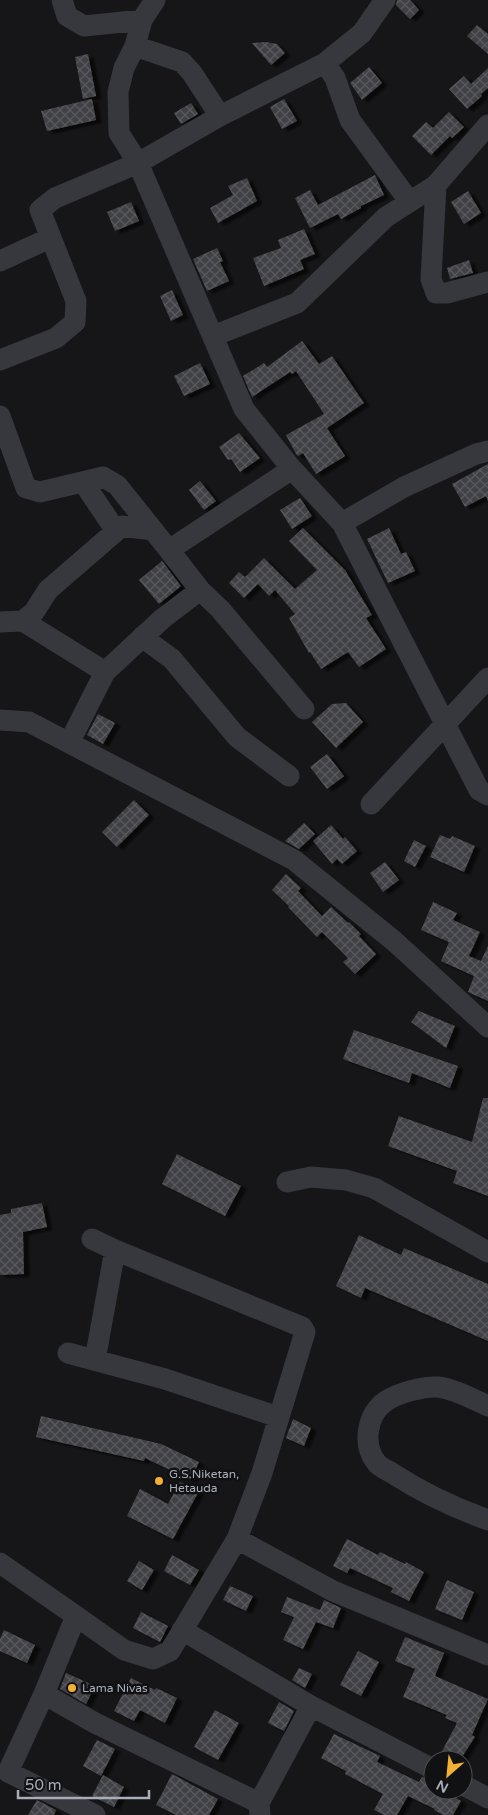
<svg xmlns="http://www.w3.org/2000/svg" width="488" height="1815" font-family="'Varela Round',sans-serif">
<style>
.building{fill:url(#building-cross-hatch);filter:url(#shadow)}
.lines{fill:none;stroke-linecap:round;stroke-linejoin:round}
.minor{stroke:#37383d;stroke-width:21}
.poi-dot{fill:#f2b134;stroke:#111113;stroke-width:2}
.labels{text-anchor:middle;stroke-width:5;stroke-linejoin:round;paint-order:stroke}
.poi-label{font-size:12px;fill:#a8adb8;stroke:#111113;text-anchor:start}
</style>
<defs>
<pattern id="building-cross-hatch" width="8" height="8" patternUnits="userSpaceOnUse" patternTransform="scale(1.25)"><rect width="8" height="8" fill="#404145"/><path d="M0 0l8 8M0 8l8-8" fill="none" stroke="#595a5e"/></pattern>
<filter id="shadow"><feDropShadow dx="5.5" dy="3" stdDeviation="1" flood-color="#0009"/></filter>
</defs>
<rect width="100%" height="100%" fill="#161618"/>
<path class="building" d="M397,0h13l9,10 -9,9 -14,-14z
M477,25l11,9v20l-21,-18z
M266,42l11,2 8,9 -14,12 -19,-22z
M88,54l8,42 -13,3 -8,-42z
M369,67l13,16 -20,17 -12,-17z
M488,68v20l-7,6 1,2 -15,13 -18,-20 15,-13 7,8z
M92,99l4,21 -49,11 -6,-20z
M284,99l13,22 -15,8 -12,-22z
M191,103l7,11 -17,10 -7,-11z
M449,112l15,15 -12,11 -2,-2 -19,19 -19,-19 14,-14 7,6z
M375,175l9,20 -23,11v2l-20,11 -3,-5 -28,14 -15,-30 15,-8 8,15z
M247,178l10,23 -39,22 -8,-15 23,-13 -5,-9z
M468,191l13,22 -17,11 -13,-22z
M131,202l8,19 -24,10 -8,-19z
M304,229l11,25 -15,6 4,9 -40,17 -11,-28 28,-10 -3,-8z
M217,248l6,13 -3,1 9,19 -22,10 -14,-32z
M469,260l4,13 -23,6 -3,-11z
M172,290l11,25 -12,6 -11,-25z
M302,341l17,23 13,-8 32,47 -37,25 18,28 -29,18 -13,-21 -5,3 -2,-2 -10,-19 38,-21 -28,-43 -4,3 -2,-2 -38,25 -9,-21 21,-13 3,4z
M200,363l10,21 -26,12 -10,-20z
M239,433l21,25 -20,14 -9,-13 -3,1 -9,-13z
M488,464v37l-2,-5 -21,11 -13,-23z
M200,481l16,20 -12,9 -15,-20z
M300,498l12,18 -20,13 -12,-19z
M303,528l42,42 27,45 -6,3 20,31 -27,18 -11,-15 -27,17 -11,-17 -1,1 -20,-35 6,-4 -20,-24 -6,6 -11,-12 -14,14 -15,-15 10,-11 6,5 19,-19 31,31 22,-19 -28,-29z
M389,528l12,26 5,-2 9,19 -27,12 -21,-44z
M162,561l19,25 -22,18 -20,-24z
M346,703l17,19 -27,26 -24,-26 20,-18z
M98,714l17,9 -12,21 -16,-9z
M327,754l17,22 -17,13 -17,-22z
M134,800l15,15 -32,32 -15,-15z
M304,823l11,11 -16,15 -14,-8z
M331,825l12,14 2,-2 12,14 -15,13 -5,-5 -5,5 -19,-23z
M440,835l10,4 2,-3 23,10 -11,26 -34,-15z
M414,840l12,6 -11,21 -11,-6z
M385,862l14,18 -16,12 -13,-19z
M286,874l15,14 -3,3 24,25 9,-9 17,16 1,-1 12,12 -2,2 17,18 -21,20 -12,-12 5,-4 -26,-26 -5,5 -29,-30 1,-1 -17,-16z
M433,902l24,11 -4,7 27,12 -11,24 12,5 7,-15v55l-20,-9 6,-16 -33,-15 8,-19 -28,-12z
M419,1011l36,15 -9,22 -35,-26z
M354,1030l104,36 -8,22 -38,-15 -3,10 -66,-24z
M483,1098h5v98l-35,-13 4,-12 -69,-25 11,-30 73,26z
M177,1154l64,32 -16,30 -63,-32z
M42,1203l5,24 -24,5 1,42 -24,1v-60l11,-2v-4z
M359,1235l42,20 3,-7 84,36v57l-123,-53 -4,10 -25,-12z
M41,1416l120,28 38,18 -8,18 -46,-22 -1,3 -108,-24z
M293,1419l18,9 -7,18 -18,-8z
M180,1482l19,9 -26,48 -46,-23 13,-27 28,15z
M347,1539l31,16 2,-3 25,12 1,-2 18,10 -15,29 -18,-9 2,-4 -43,-20 -3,5 -14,-7z
M172,1555l27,15 -9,15 -26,-14z
M139,1561l15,9 -12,20 -15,-9z
M447,1580l27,12 -12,28 -27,-11z
M230,1586l23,10 -7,15 -23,-11z
M287,1597l33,13 4,-10 17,8 -8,20 -17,-6 -13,27 -20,-9 11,-23 -13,-5z
M141,1612l27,14 -8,16 -27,-14z
M4,1630l31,15 -8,18 -27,-12v-12z
M405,1637l39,16 -9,23 53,23 -16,36 3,2 -15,23h-7l-12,-7 16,-30 -12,-5 2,-3 -44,-18 12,-28 -20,-8z
M358,1651l21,11 -18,34 -21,-11z
M299,1668l13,6 -7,14 -13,-8z
M66,1673l29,13 -9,18 -26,-15z
M131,1678l24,12 1,-2 21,10 -12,25 -25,-13 -6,11 -20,-10z
M279,1702l15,9 -10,20 -16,-8z
M215,1710l24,13 -21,37 -24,-13z
M334,1734l46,22 -3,6 42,20 3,-5 7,4 4,1v8h9l19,11 -8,14h-10l-9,-5 1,-1 -27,-13 -11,19h-13l-10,-5 9,-16 -38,-20 1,-3 -25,-13z
M97,1740l18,9 -14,27 -18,-10z
M172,1774l46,25 -9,16h-33l-20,-10z
M103,1775l21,12 -10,20 -22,-11z
M37,1800l19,10 -2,5h-26z"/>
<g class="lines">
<path class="minor" d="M62,0l5,16 17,10 58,-6
M155,0l-13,20 -7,26 -11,22 -6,24 1,41 19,30 106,246 48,60 50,54 137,267 9,5
M135,46l47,16 10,11 28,43
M325,63l10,15 15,42 59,81
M436,185l-5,94 5,14h11l41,-11
M0,261l50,-23
M213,336l84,-33 89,-86 50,-32 52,-60
M0,360l56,-22 19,-16 1,-21 -36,-91 15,-12 83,-35 82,-47 105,-53 37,-30 23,-33
M0,416l26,72 14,4 63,-15 14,8 52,65 123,-81
M83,482l33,49
M342,523l62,-36 72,-33 12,-3
M169,550l31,40 20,19 84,100
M23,621l82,51
M0,622l23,-1 11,-9 14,-22 74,-64 31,4
M142,637l30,22 65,78 52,39
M0,720l29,2 265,138 100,81 94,86
M69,743l36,-71 57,-53 38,-29
M371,804l117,-126
M287,1182l24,-5 35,3 28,8 114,64
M68,1353l97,26 113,38
M95,1360l20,-110
M488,1406c-16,-7 -33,-17 -50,-19 -14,-1 -40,6 -52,14 -19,13 -24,43 -10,61 3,5 11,8 16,11 29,19 63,35 96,47
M237,1539l96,52 155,64
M0,1563l76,53 -32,78 51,29 164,80 1,12
M76,1616l48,34 29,9 17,-8 67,-112 25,-66 43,-141 -3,-5 -187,-77 -23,-11
M182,1630l129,76 122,63
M44,1694l-36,78 87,43
M463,1785l25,13
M259,1803l52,-97"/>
</g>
<g class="poi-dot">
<circle cx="159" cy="1481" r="5"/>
<circle cx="72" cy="1688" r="5"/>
</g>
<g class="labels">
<g class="poi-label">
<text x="169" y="1478">G.S.Niketan,<tspan x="169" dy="14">Hetauda</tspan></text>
<text x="82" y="1692">Lama Nivas</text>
</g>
</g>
<g transform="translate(448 1775) rotate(207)"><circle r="24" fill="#111113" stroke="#4d4f55"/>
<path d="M0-4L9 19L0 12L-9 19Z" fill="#f2b134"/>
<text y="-8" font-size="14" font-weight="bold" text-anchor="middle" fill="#a8adb8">N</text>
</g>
<path d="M18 1790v8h131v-8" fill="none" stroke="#a8adb8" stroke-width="2.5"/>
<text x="25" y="1790" font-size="15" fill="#a8adb8" stroke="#111113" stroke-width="4" paint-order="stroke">50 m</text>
</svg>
